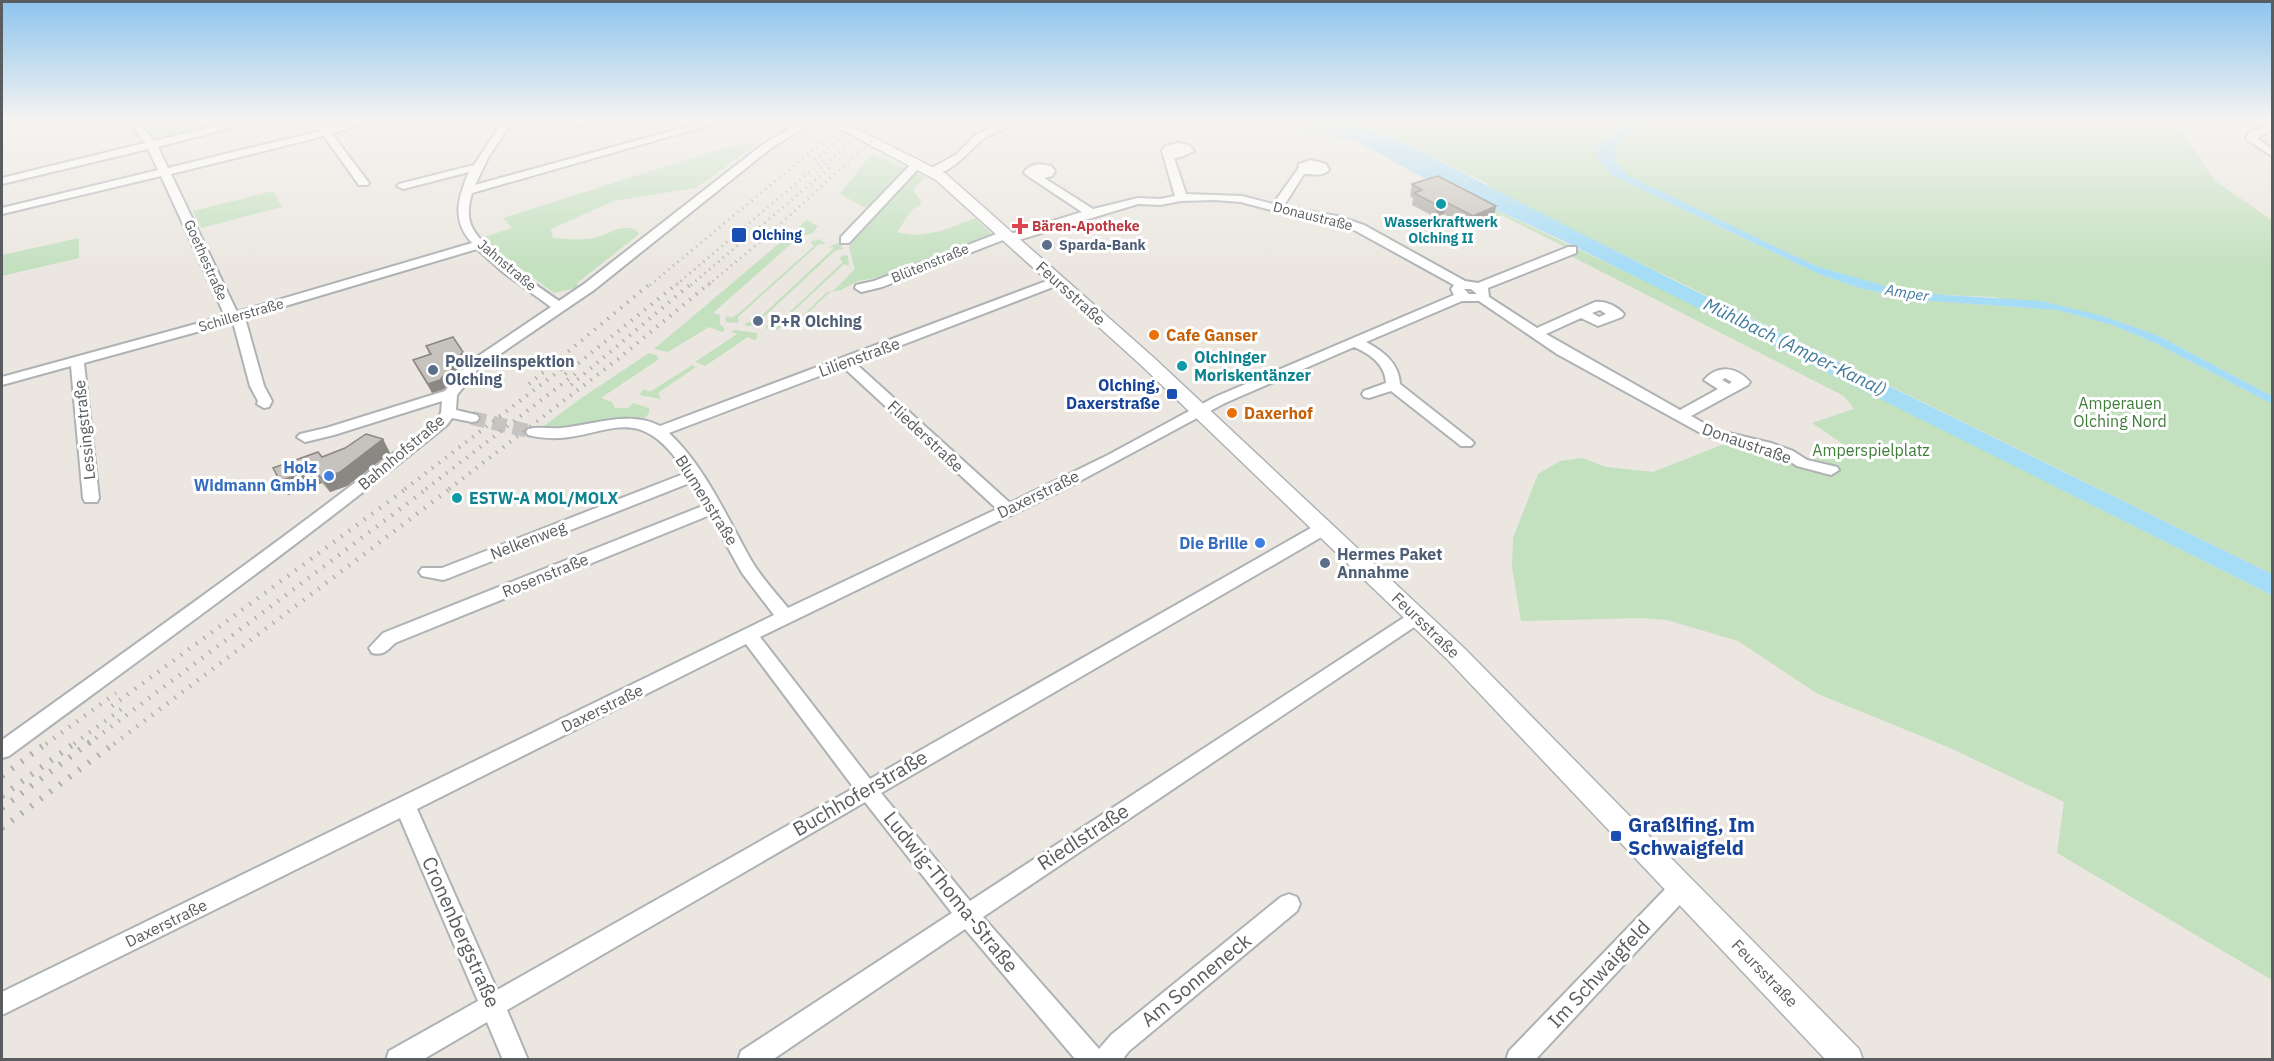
<svg xmlns="http://www.w3.org/2000/svg" width="2274" height="1061" font-family="'IBM Plex Sans',sans-serif">
<style>
.green{fill:#c3e0bf}
.water{fill:#a5dcf6}
.lines{fill:none;stroke-linecap:round;stroke-linejoin:round}
.canal{fill:#a5dcf6;fill-rule:evenodd}
.minor-tunnel{stroke:#c6c4c0;stroke-width:14;stroke-dasharray:14 7;stroke-linecap:butt}
.minor-casing{stroke:#aeb2b5;stroke-width:4}
.tertiary-casing{stroke:#aeb2b5;stroke-width:3}
.minor{fill:#fff;fill-rule:evenodd}
.tertiary{fill:#fff;fill-rule:evenodd}
.rail-far3{stroke:#afb0b0;stroke-width:3;stroke-dasharray:1 5;stroke-linecap:butt}
.rail-far2{stroke:#afb0b0;stroke-width:4;stroke-dasharray:1.5 7;stroke-linecap:butt}
.rail-far1{stroke:#afb0b0;stroke-width:4.5;stroke-dasharray:1.5 8;stroke-linecap:butt}
.rail{stroke:#afb0b0;stroke-width:6;stroke-dasharray:2 10;stroke-linecap:butt}
.wall{fill:#aaa7a3}
.shaded-wall{fill:#8b8884}
.building{fill:#c6c2bd;stroke:#8b8884;stroke-width:1.5}
.culture-dot{fill:#0f9aa8;stroke:#fff;stroke-width:2}
.health-dot{fill:#e0444e;stroke:#fff;stroke-width:2}
.transit-dot{fill:#1a4fb4;stroke:#fff;stroke-width:2}
.service-dot{fill:#5c6f8a;stroke:#fff;stroke-width:2}
.food-dot{fill:#e8710a;stroke:#fff;stroke-width:2}
.shop-dot{fill:#3f7fe0;stroke:#fff;stroke-width:2}
.labels{text-anchor:middle;stroke-width:6;stroke-linejoin:round;paint-order:stroke}
.far-street-label{font-size:14px;fill:#595d60;stroke:#fff}
.far-culture-label{font-size:14px;font-weight:bold;fill:#0d838f;stroke:#fff}
.far-health-label{font-size:14px;font-weight:bold;fill:#be3a42;stroke:#fff;text-anchor:start}
.far-transit-label{font-size:14px;font-weight:bold;fill:#164399;stroke:#fff;text-anchor:start}
.far-service-label{font-size:14px;font-weight:bold;fill:#4e5e75;stroke:#fff;text-anchor:start}
.far-water-label{font-size:15px;font-style:italic;fill:#427a9d;stroke:#fff}
.street-label{font-size:16px;fill:#595d60;stroke:#fff}
.service-label{font-size:16px;font-weight:bold;fill:#4e5e75;stroke:#fff;text-anchor:start}
.food-label{font-size:16px;font-weight:bold;fill:#c56008;stroke:#fff;text-anchor:start}
.culture-label{font-size:16px;font-weight:bold;fill:#0d838f;stroke:#fff;text-anchor:start}
.transit-label{font-size:16px;font-weight:bold;fill:#164399;stroke:#fff;text-anchor:end}
.park-label{font-size:16px;fill:#407d3b;stroke:#fff}
.shop-label{font-size:16px;font-weight:bold;fill:#366cbe;stroke:#fff;text-anchor:end}
.water-label{font-size:18px;font-style:italic;fill:#427a9d;stroke:#fff}
.near-street-label{font-size:20px;fill:#595d60;stroke:#fff}
.near-transit-label{font-size:20px;font-weight:bold;fill:#164399;stroke:#fff;text-anchor:start}
</style>
<rect width="100%" height="100%" fill="#ebe7e0"/>
<path class="green" d="M143,120h104l-93,23 -15,-22z
M1248,120h42l56,18 -2,3z
M1343,120h287l-26,18 9,38 208,99 42,14 55,11 139,10 55,15 43,18 117,61v170l-776,-382 -10,-9 -90,-44z
M1648,120h517l11,3 39,58 57,39v176l-115,-61 -54,-19 -109,-19 -50,-2 -41,-4 -87,-25 -187,-90 -14,-15 -1,-11 6,-8z
M752,144l3,1 -59,43 -82,13 -63,28 2,9c15,1 31,3 45,-1 18,-6 17,-11 37,-8l4,5 -63,50 9,2 -31,7 -74,-55 32,-10 -9,-10 220,-70z
M872,153l32,15 -38,40 -26,-14z
M915,173l10,4 -12,13 9,13 -10,7 -15,22c27,8 53,-4 78,-14l18,17 -106,41 -29,5 -17,9 -11,2 -35,33 -11,5 9,-5 34,-33 6,-1 22,-22 -6,-21 3,-9z
M273,191l9,16 -81,21 -8,-17z
M1486,205l165,79 621,311v385l-215,-127 7,-51 -116,-55 -130,-53 -80,-53 -71,-21 -25,-2 -121,3 -9,-54 1,-29 25,-64 22,-13 22,-3 24,9 47,5 76,-30 59,12 14,9 41,-19 -31,-21 42,-14 -10,-13 -279,-143 6,-3 -70,-35 -7,3z
M807,220l11,6 -5,7 -14,4 -86,76 7,2v9l5,5 -3,3 -13,-5 -41,25 -14,-3z
M79,238v20l-77,18v-21z
M819,239l7,5h-7l-81,73v6l-11,-1 -2,-4 3,-2 3,2 7,-4 76,-68 -4,-4z
M837,243l4,1 2,5 -8,2 -78,72h7l-3,3h-15l-1,-3 11,-2 77,-72v-2l-6,1z
M845,255l3,1 1,10 -5,-2 -58,54 2,5 -11,7 -10,-1 -1,-2 4,-4 3,3 5,-3 65,-61 -4,-4z
M736,330l21,3v5l-3,2 -6,-3 -43,29 -10,-4 42,-28 -6,-3z
M649,353l7,2 3,4 -58,39 11,4 3,6h13l5,-5 16,5v5l-4,5 -84,11 -20,-1 39,-29z
M692,365l4,2 -38,26 3,6 -22,-4 5,-6 6,3z"/>
<path class="water" d="M1290,120h53l53,19 277,141 599,294v21l-706,-353 -80,-37 -33,-13 19,-7 -10,-6 -22,8 -82,-45z
M1630,120h18l-28,22 -6,8 1,11 14,15 187,90 87,25 41,4 97,6 62,15 54,19 115,61v8l-117,-61 -43,-18 -55,-15 -139,-10 -55,-11 -42,-14 -208,-99 -15,-16 -2,-13z"/>
<g class="lines">
<path class="canal" d="M1437,171h8l47,24 -9,2 -46,-22z"/>
<path class="minor-tunnel" d="M472,418l61,14"/>
<g class="minor-casing">
<path id="minor" d="M2,120h6l-6,3z
M127,120h10l17,21 89,-21h17l-102,27 10,21 152,-37 -8,-11h10l6,8 29,-8h16l-41,14 37,49 -2,2h-8l-35,-49 -153,38 66,138 235,-69c-21,-23 -14,-45 -3,-71l-66,17 -6,-3 2,-2 75,-19 30,-45h10l-25,36 -14,29 236,-65h16l-255,73c-3,11 -5,21 -1,32 10,25 66,60 88,76l25,-17 178,-139 42,-25h12l-46,29 -176,141 -116,79 -21,26 -1,15 21,5 2,3 -2,3 -5,1 -20,-4 -5,7c-142,116 -290,222 -438,331l-7,2v-18c146,-105 294,-209 435,-321l4,-6 1,-12 -108,34 -29,7 -8,-5 3,-3 26,-6 119,-37 23,-28 83,-56 -47,-34 -27,-24 -232,69 19,68 8,15 -3,6 -5,1 -7,-4 1,-3 -8,-15 -17,-64 -149,41 15,135 -2,4h-12l-2,-4 -12,-132 -69,19v-8l223,-61 -64,-140 -159,38v-6l156,-38 -10,-21 -146,35v-6l143,-35z
M577,120h10l-7,6 -5,-3z
M1004,120h12c-9,9 -22,12 -33,19 -14,11 -34,39 -55,35v-4l29,-16 17,-18z
M2272,123v7l-15,8 15,11v7l-26,-17 3,-6z
M1178,143l11,2 5,6 -13,6 -7,1 12,36 56,2 31,8 25,-35 1,-5 12,-4 15,4 3,6c-7,7 -16,4 -25,4l-21,33 54,9 27,9 101,56 13,2 90,-36h8v6l-88,35 1,9 48,31 58,-26c10,-2 23,5 29,12l-2,3 -24,9 -17,-8 -35,16 134,76 38,-21 -14,-9c14,-16 33,-13 46,2l-2,3 -57,31 25,14 55,13 22,8 14,9 30,7 2,3 -8,5 -34,-9 -14,-9 -22,-8 -55,-13 -149,-82 -78,-53h-17l-96,41c17,9 33,21 34,42l71,56 3,3 -3,3h-10l-70,-55 -22,7 -5,-1 -2,-3 2,-3 22,-8c-1,-19 -16,-29 -32,-36l-129,56 -160,86 -305,148 110,142 448,-255h12l2,4 -2,4 -449,261 89,108 441,-288 6,-2 6,2 3,4 -3,4 -440,296 116,132 12,-14 170,-138 8,-3 8,3 3,7 -3,7 -168,140 -7,9h-46l-111,-131 -193,131h-34l3,-9 211,-138 -87,-111 -358,208 21,50h-25l-16,-38 -65,38h-36l3,-9 89,-50 -78,-183 -398,197v-23l772,-377 -32,-42 -32,-58 -315,128c-7,7 -12,13 -23,10l-3,-5 14,-15 322,-128 -13,-23 -243,96 -6,2 -21,-4 -3,-4 3,-4h20l244,-95c-55,-87 -88,-20 -158,-38l-2,-3 2,-3c10,-3 22,0 33,-1 32,-3 68,-18 99,-2l397,-149 6,4 -2,3 -206,79 155,140 98,-48 107,-58 239,-102 -3,-6 3,-4 -98,-54 -21,-8 -42,-7 -52,-14 -27,-2 -33,1 -21,4 -22,-1 -123,37 -4,1 -6,-4 2,-3 75,-23 -57,-38 -1,-2c7,-9 16,-9 27,-6l4,5 -3,5 -8,2 49,31 45,-11 22,1 15,-3 -13,-45 3,-5zM1464,289h7l6,5h-8zM1600,310l6,4 -7,3 -7,-4zM843,367l154,142 -209,99c-13,-16 -27,-31 -37,-48 -25,-44 -45,-92 -82,-127zM1725,378l7,4 -3,2 -7,-4zM746,644l108,144 -357,202 -80,-181z
M917,161l5,3 -1,2 -72,77h-8v-6l72,-75z
M999,233l4,1v6l-121,47 -21,5 -6,-4 1,-3 18,-4z
M1681,878l8,3 3,7 -3,7 -154,165h-29l3,-9 164,-170z"/>
</g>
<g class="tertiary-casing">
<path id="tertiary" d="M823,120h16l107,54 207,183 312,292 394,400 4,11h-37l-377,-399 -308,-296 -205,-185z"/>
</g>
<use href="#minor" class="minor"/>
<use href="#tertiary" class="tertiary"/>
<path class="rail-far3" d="M815,160l45,-40
M821,168l54,-48
M650,285l175,-145
M676,285l150,-127
M691,285l142,-120
M708,285l52,-43 135,-122"/>
<path class="rail-far2" d="M565,374l113,-91
M529,384l122,-101
M571,385l121,-102
M405,489l163,-125
M426,489l149,-115
M449,489l169,-130 92,-76"/>
<path class="rail-far1" d="M112,706l295,-218
M46,744l70,-51
M74,744l53,-39
M88,744l340,-256
M114,744l337,-256"/>
<path class="rail" d="M2,776l46,-34
M2,796l74,-54
M2,808l88,-66
M2,828l114,-86"/>
</g>
<path class="wall" d="M1412,184l84,22 -2,12 -24,10 -26,-14 -9,3 -23,-12 1,-7 -3,-2z
M426,346l37,6 4,9 -23,28 -12,4 -15,-25 -4,-8 16,-6z
M383,439l7,14 -43,33 -17,6 -8,-9 -34,12 34,-38z"/>
<path class="shaded-wall" d="M1446,202l-2,12 -9,3 2,-12z
M1496,206l-2,12 -24,10 3,-12z
M463,352l4,9 -23,28 -12,4 -4,-9z
M383,439l7,14 -43,33 -17,6 -8,-13z
M314,469l8,14 -34,12 -8,-14z"/>
<path class="building" d="M1438,176l58,30 -23,10 -27,-14 -9,3 -23,-12 8,-3 -10,-6z
M453,337l10,15 -23,28 -12,4 -15,-24 18,-6 -5,-8z
M366,434l17,5 -43,33 -18,7 -8,-10 -34,12 -7,-13 45,-16 4,5 23,-9z"/>
<linearGradient id="sky" x2="0" y2="1"><stop stop-color="#8dc4ee"/><stop offset="0.45" stop-color="#f6f4f1"/><stop offset="1" stop-color="#f6f4f1" stop-opacity="0"/></linearGradient>
<rect width="2274" height="268" fill="url(#sky)"/>
<g class="culture-dot">
<circle cx="1441" cy="204" r="6"/>
<circle cx="1182" cy="366" r="6"/>
<circle cx="457" cy="498" r="6"/>
</g>
<path class="health-dot" d="M1017 217h6v6h6v6h-6v6h-6v-6h-6v-6h6z"/>
<g class="transit-dot">
<rect x="731" y="227" width="16" height="16" rx="3"/>
<rect x="1166" y="388" width="12" height="12" rx="3"/>
<rect x="1610" y="830" width="12" height="12" rx="3"/>
</g>
<g class="service-dot">
<circle cx="1047" cy="245" r="6"/>
<circle cx="758" cy="321" r="6"/>
<circle cx="433" cy="370" r="6"/>
<circle cx="1325" cy="563" r="6"/>
</g>
<g class="food-dot">
<circle cx="1154" cy="335" r="6"/>
<circle cx="1232" cy="413" r="6"/>
</g>
<g class="shop-dot">
<circle cx="329" cy="476" r="6"/>
<circle cx="1260" cy="543" r="6"/>
</g>
<g class="labels">
<g class="far-street-label">
<text transform="translate(1313 216) rotate(14)" y="5">Donaustraße</text>
<text transform="translate(206 260) rotate(66)" y="5">Goethestraße</text>
<text transform="translate(930 263) rotate(-22)" y="5">Blütenstraße</text>
<text transform="translate(507 265) rotate(40)" y="5">Jahnstraße</text>
<text transform="translate(241 315) rotate(-16)" y="5">Schillerstraße</text>
</g>
<g class="far-culture-label">
<text x="1441" y="227">Wasserkraftwerk<tspan x="1441" dy="16">Olching II</tspan></text>
</g>
<g class="far-health-label">
<text x="1032" y="231">Bären-Apotheke</text>
</g>
<g class="far-transit-label">
<text x="752" y="240">Olching</text>
</g>
<g class="far-service-label">
<text x="1059" y="250">Sparda-Bank</text>
</g>
<g class="far-water-label">
<text transform="translate(1907 293) rotate(9)" y="5">Amper</text>
</g>
<g class="street-label">
<text transform="translate(1071 293) rotate(42)" y="6">Feursstraße</text>
<text transform="translate(859 357) rotate(-20)" y="6">Lilienstraße</text>
<text transform="translate(84 430) rotate(-96)" y="6">Lessingstraße</text>
<text transform="translate(926 436) rotate(43)" y="6">Fliederstraße</text>
<text transform="translate(1747 443) rotate(19)" y="6">Donaustraße</text>
<text transform="translate(401 452) rotate(-40)" y="6">Bahnhofstraße</text>
<text transform="translate(1038 494) rotate(-26)" y="6">Daxerstraße</text>
<text transform="translate(707 500) rotate(58)" y="6">Blumenstraße</text>
<text transform="translate(528 540) rotate(-21)" y="6">Nelkenweg</text>
<text transform="translate(545 575) rotate(-22)" y="6">Rosenstraße</text>
<text transform="translate(1426 625) rotate(44)" y="6">Feursstraße</text>
<text transform="translate(602 708) rotate(-26)" y="6">Daxerstraße</text>
<text transform="translate(166 923) rotate(-26)" y="6">Daxerstraße</text>
<text transform="translate(1765 973) rotate(46)" y="6">Feursstraße</text>
</g>
<g class="service-label">
<text x="770" y="327">P+R Olching</text>
<text x="445" y="367">Polizeiinspektion<tspan x="445" dy="18">Olching</tspan></text>
<text x="1337" y="560">Hermes Paket<tspan x="1337" dy="18">Annahme</tspan></text>
</g>
<g class="food-label">
<text x="1166" y="341">Cafe Ganser</text>
<text x="1244" y="419">Daxerhof</text>
</g>
<g class="culture-label">
<text x="1194" y="363">Olchinger<tspan x="1194" dy="18">Moriskentänzer</tspan></text>
<text x="469" y="504">ESTW-A MOL/MOLX</text>
</g>
<g class="transit-label">
<text x="1160" y="391">Olching,<tspan x="1160" dy="18">Daxerstraße</tspan></text>
</g>
<g class="park-label">
<text x="2120" y="409">Amperauen<tspan x="2120" dy="18">Olching Nord</tspan></text>
<text x="1871" y="456">Amperspielplatz</text>
</g>
<g class="shop-label">
<text x="317" y="473">Holz<tspan x="317" dy="18">Widmann GmbH</tspan></text>
<text x="1248" y="549">Die Brille</text>
</g>
<g class="water-label">
<text transform="translate(1795 347) rotate(26)" y="6">Mühlbach (Amper-Kanal)</text>
</g>
<g class="near-street-label">
<text transform="translate(860 793) rotate(-30)" y="7">Buchhoferstraße</text>
<text transform="translate(1083 837) rotate(-33)" y="7">Riedlstraße</text>
<text transform="translate(951 892) rotate(51)" y="7">Ludwig-Thoma-Straße</text>
<text transform="translate(461 932) rotate(66)" y="7">Cronenbergstraße</text>
<text transform="translate(1599 974) rotate(-47)" y="7">Im Schwaigfeld</text>
<text transform="translate(1196 980) rotate(-39)" y="7">Am Sonneneck</text>
</g>
<g class="near-transit-label">
<text x="1628" y="832">Graßlfing, Im<tspan x="1628" dy="23">Schwaigfeld</tspan></text>
</g>
</g>
<rect width="2274" height="1061" fill="none" stroke="#595d60" stroke-width="6"/>
</svg>
